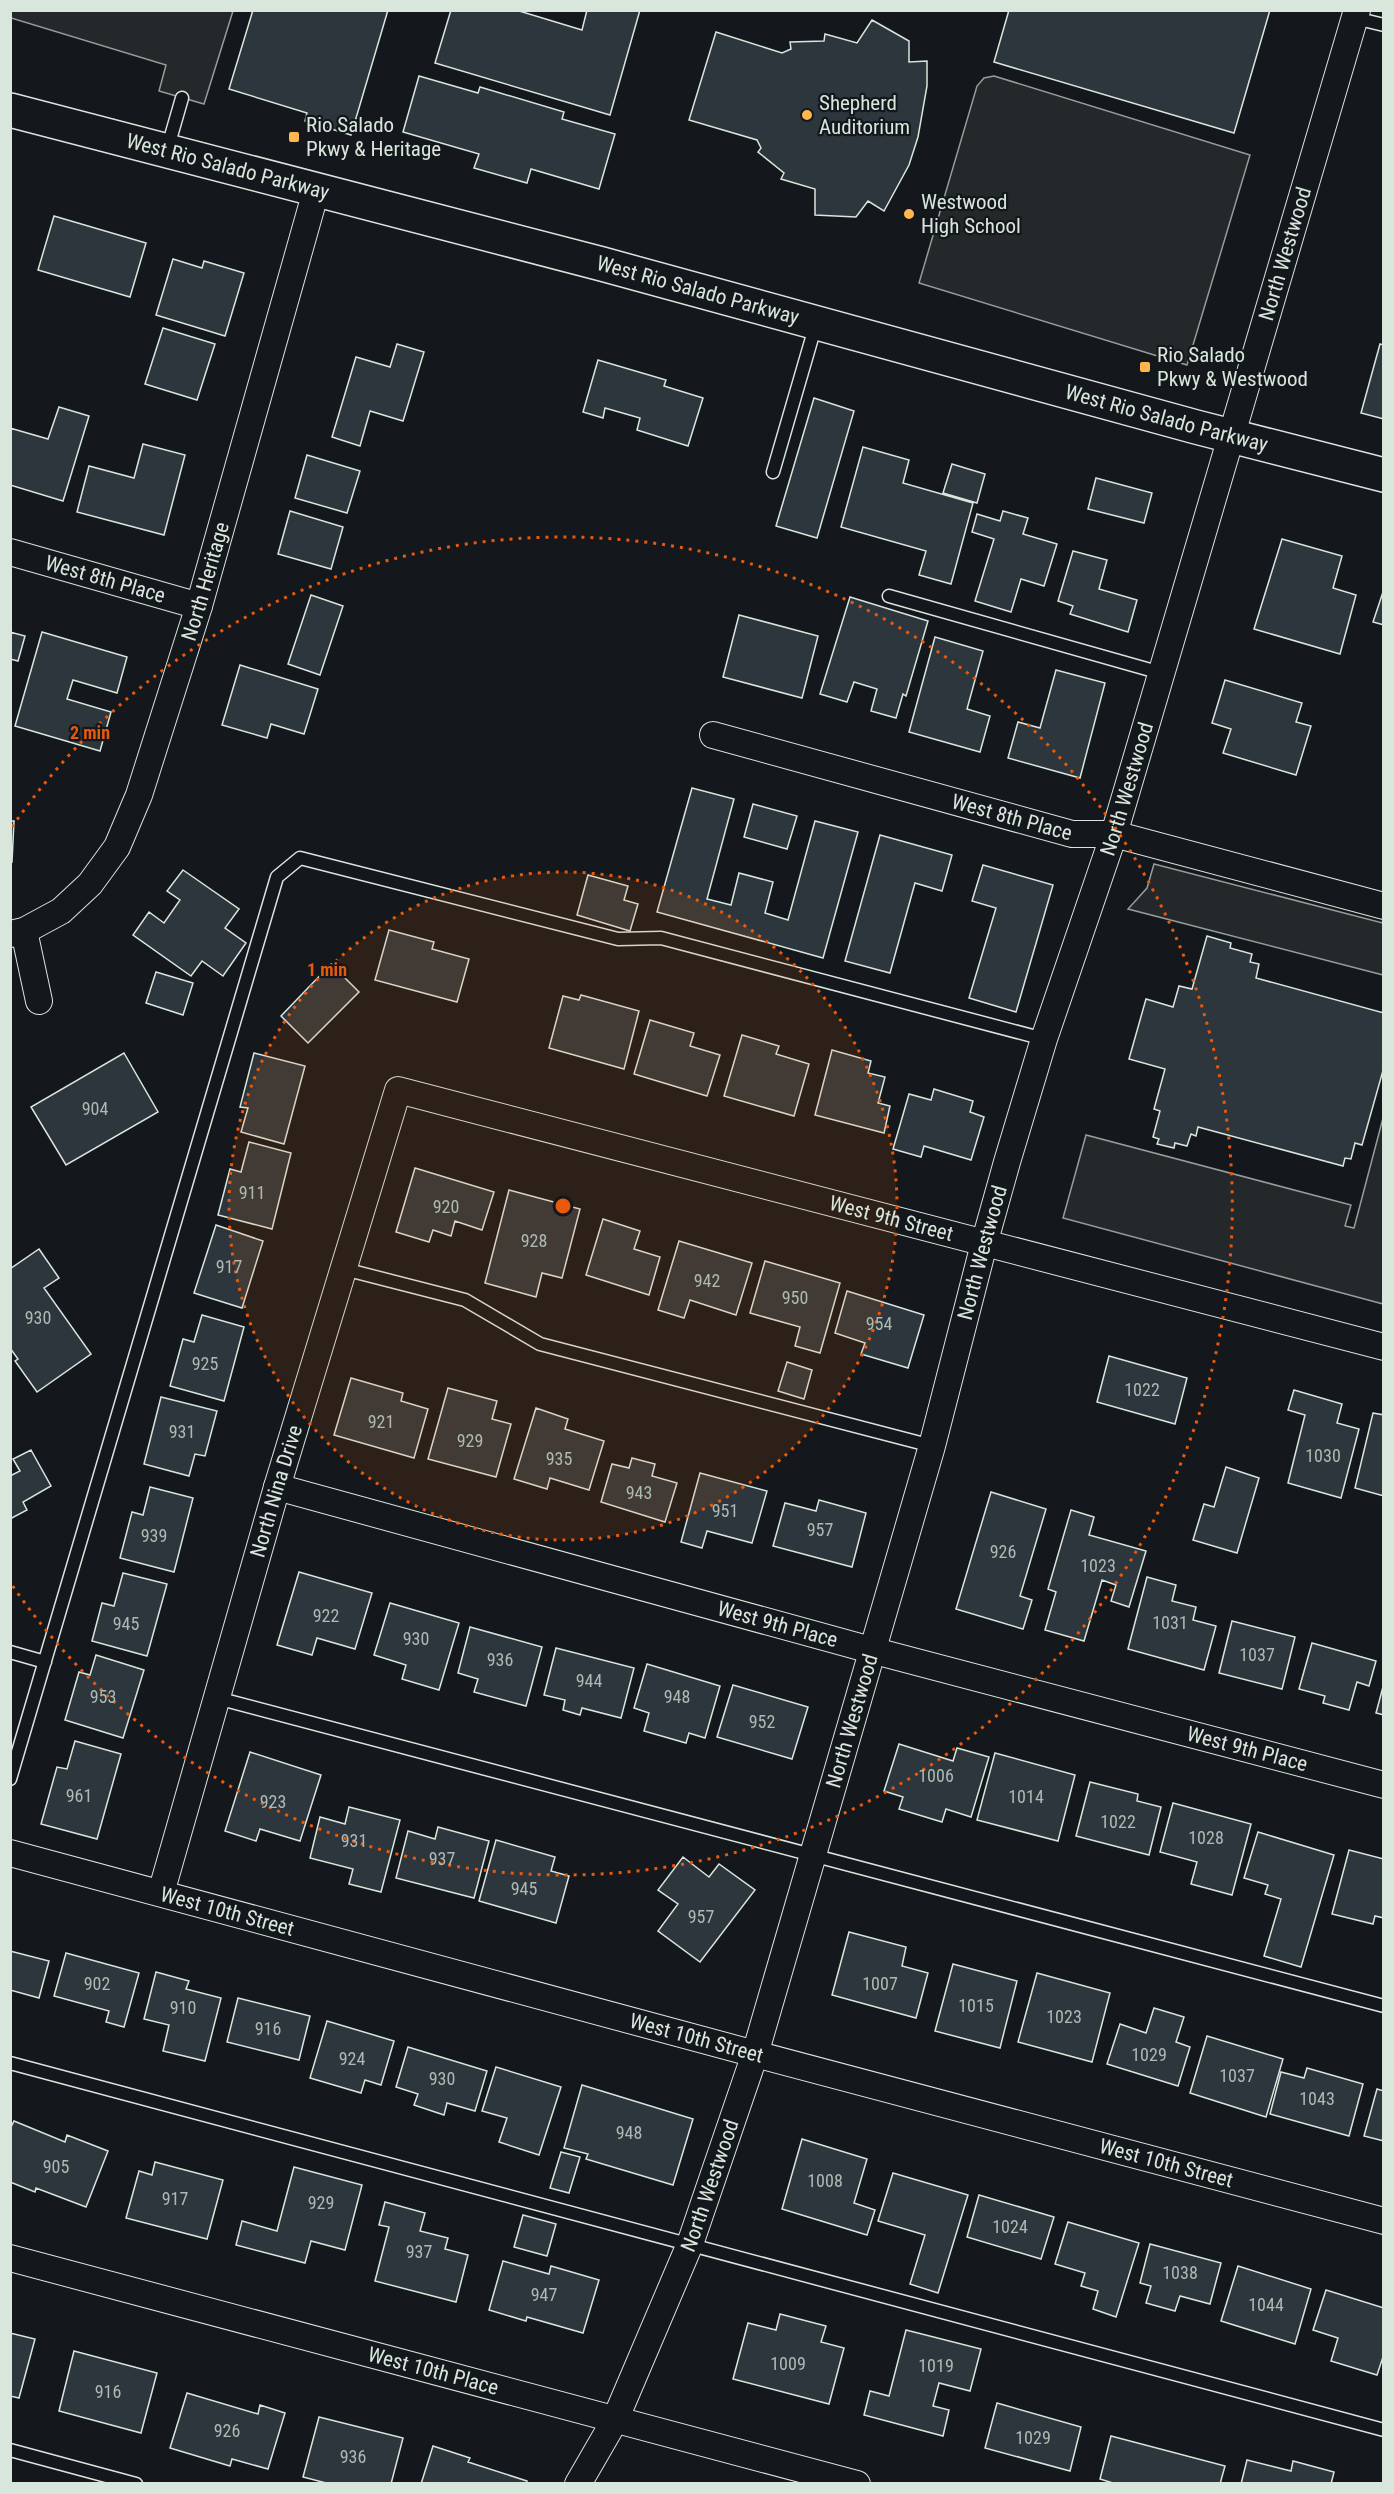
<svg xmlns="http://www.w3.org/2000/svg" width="1394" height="2494" font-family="'Roboto Condensed',sans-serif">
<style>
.parking{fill:#24282b;stroke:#939e99;stroke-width:1.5}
.building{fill:#2c363c;stroke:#d8e6dc;stroke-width:1.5}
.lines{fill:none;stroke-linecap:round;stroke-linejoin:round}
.lane-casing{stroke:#d8e6dc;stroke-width:15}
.street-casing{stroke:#d8e6dc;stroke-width:28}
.secondary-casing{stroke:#d8e6dc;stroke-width:36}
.lane{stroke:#14181c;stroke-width:12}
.street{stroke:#14181c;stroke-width:26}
.secondary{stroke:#14181c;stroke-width:33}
.ring{fill:none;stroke:#e8590c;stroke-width:3;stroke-dasharray:3 6}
.poi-dot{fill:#ffb74d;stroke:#14181c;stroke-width:2}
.labels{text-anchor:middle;stroke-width:4.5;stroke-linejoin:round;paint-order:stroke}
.number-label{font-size:18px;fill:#adbab4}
.poi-label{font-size:21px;fill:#d8e6dc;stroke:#14181c;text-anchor:start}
.street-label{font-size:21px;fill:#d8e6dc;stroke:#14181c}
.centre{fill:#e8590c;stroke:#14181c;stroke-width:3}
.ring-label{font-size:18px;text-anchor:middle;font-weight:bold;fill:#e8590c;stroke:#14181c;stroke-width:4.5;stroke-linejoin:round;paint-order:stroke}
</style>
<rect width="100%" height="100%" fill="#14181c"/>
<path class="parking" d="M10,11h223l-29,93 -45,-13 7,-26 -155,-47z
M994,76l256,79 -63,210 -268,-82 58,-197 7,-8z
M1154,864l229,59v52l-255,-66 19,-21z
M1383,1118v186l-320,-86 23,-83 265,70 -6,21 9,2z"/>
<path class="building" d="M253,10h135l-37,125 -46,-14 2,-8 -78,-24z
M451,10h65l66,20 5,-20h53l-30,105 -175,-52z
M1009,10h261l-36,123 -240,-71z
M872,20l37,21v21l18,-1v25l-9,51 -9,28 -25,46 -16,-10 -12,16 -41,-2v-26l-34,-10 3,-6 -26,-21 3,-4 -4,-8 -68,-20 27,-88 66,21 9,-4 -1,-7 34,-1 1,-7 32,9z
M419,76l59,17 2,-6 84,25 -2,7 53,15 -16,55 -68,-20 -4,14 -53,-15 5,-14 -76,-22z
M54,216l92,27 -16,54 -92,-27z
M173,259l29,9 2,-7 40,12 -19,63 -69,-21z
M163,328l52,16 -18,56 -52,-16z
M397,344l27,8 -21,69 -33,-10 -10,35 -28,-9 24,-80 34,10z
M1380,344l4,1v74l-23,-6z
M598,360l68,20 -2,6 39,12 -15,48 -51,-16 3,-12 -35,-10 -2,10 -20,-6z
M814,398l40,13 -37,127 -41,-12z
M59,407l30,9 -26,85 -53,-16v-57l38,11z
M143,444l42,11 -21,80 -87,-23 12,-46 45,12z
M863,447l46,13 -6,23 70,20 -22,81 -32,-9 7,-24 -85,-24z
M307,455l53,16 -13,42 -52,-15z
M952,464l33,10 -8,29 -34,-10z
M1096,478l56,15 -8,30 -56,-14z
M290,511l53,16 -12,42 -53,-15z
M1003,511l25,7 -5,16 34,10 -13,42 -23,-7 -10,33 -36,-11 19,-62 -22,-7 5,-18 23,7z
M1282,539l60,17 -9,32 23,7 -16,59 -86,-25z
M1073,551l34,9 -8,29 38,11 -9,32 -58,-18 3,-8 -15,-5z
M1384,589v36l-11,-3z
M311,595l32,11 -23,69 -32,-11z
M850,597l78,24 -22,75 -3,-2 -7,24 -25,-7 6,-22 -23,-7 -7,20 -27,-8z
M739,615l79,21 -16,62 -79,-21z
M10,632l15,4 -7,25 -8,-2z
M42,632l85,25 -10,36 -44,-13 -6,19 44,13 -11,39 -85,-25z
M935,637l48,14 -16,58 23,7 -10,36 -71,-20z
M240,665l78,24 -14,45 -33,-10 -4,14 -45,-13z
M1056,670l49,13 -25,95 -72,-20 10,-36 22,6z
M1225,680l77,23 -6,19 15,4 -15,49 -73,-22 8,-24 -19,-6z
M692,788l42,11 -27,100 24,6 8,-32 34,9 -8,31 23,7 27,-99 43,11 -35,126 -166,-46z
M753,804l44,12 -10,33 -43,-12z
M10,821h4l-2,41h-2z
M880,835l72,20 -10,36 -27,-8 -25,90 -45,-12z
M983,865l70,20 -37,127 -47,-14 27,-90 -24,-7z
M183,870l56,39 -14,19 21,15 -23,33 -21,-15 -11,15 -58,-41 16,-23 15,11 16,-23 -13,-9z
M588,875l40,11 -4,14 14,4 -8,27 -53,-16z
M389,930l45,12 -2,7 37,10 -12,43 -82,-22z
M1207,936l24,7 -1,5 22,6 -2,8 9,2 -3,14 128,35v54l-22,78 -7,-2 -4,16 -6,-1 -2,8 -145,-39 -2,9 -5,-2 -4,12 -12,-3 -1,5 -17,-4 2,-5 -6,-2 7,-26 -6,-2 11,-40 -36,-10 17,-60 27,8 6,-21 13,3z
M331,964l28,28 -51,51 -27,-27z
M156,972l37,11 -10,32 -37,-12z
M581,995l58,16 -15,58 -75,-21 14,-52 16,4z
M650,1020l44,13 -4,13 30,9 -13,41 -73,-22z
M742,1035l37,11 -3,8 33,10 -15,52 -70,-20z
M832,1050l39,11 -3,12 17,4 -7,26 12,3 -6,27 -69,-18z
M124,1053l34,59 -92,53 -35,-58z
M254,1053l51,13 -21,78 -43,-12 7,-24 -8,-1z
M934,1089l39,12 -3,11 14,5 -13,43 -47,-14 -3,11 -28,-8 16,-55 22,6z
M249,1142l42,11 -19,76 -54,-14 12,-46 11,3z
M415,1168l79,24 -12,38 -27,-9 -4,15 -18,-6 -4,12 -33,-10z
M509,1190l71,19 -18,69 -20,-5 -6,24 -51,-14z
M603,1219l37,12 -6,18 26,8 -11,38 -63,-20z
M216,1225l47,16 -21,67 -48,-15z
M679,1241l73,22 -16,52 -46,-15 -6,18 -26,-8z
M39,1249l20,29 -15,10 47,66 -54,38 -22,-31 3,-2 -8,-11v-79z
M765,1261l75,22 -20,70 -25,-7 5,-19 -50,-14z
M847,1291l77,24 -16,53 -47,-14 4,-11 -30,-10z
M202,1315l42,12 -20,74 -54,-15 13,-47 11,3z
M1109,1356l78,22 -12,46 -78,-22z
M787,1362l25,8 -8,29 -26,-8z
M351,1378l52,15 -2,8 27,8 -14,49 -80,-23z
M448,1388l49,13 -5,18 19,5 -15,53 -68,-18z
M1294,1390l48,14 -5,19 22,6 -18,69 -53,-15 17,-68 -17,-5z
M161,1397l56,14 -12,45 -10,-2 -6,22 -45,-12z
M536,1408l32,11 -3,10 39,12 -15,49 -39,-12 -3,11 -33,-10z
M1373,1413l11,2v81l-29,-8z
M31,1450l20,36 -28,16 4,8 -17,9v-43l10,-5 -7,-12z
M632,1458l23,6 -3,12 25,7 -12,39 -64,-20 11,-38 17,4z
M1226,1467l33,11 -22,75 -44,-13 11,-36 10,3z
M700,1473l67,18 -15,52 -45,-12 -5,17 -21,-6z
M150,1487l43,11 -19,74 -54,-14 12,-46 11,3z
M991,1492l55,17 -26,87 12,4 -9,29 -67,-20z
M819,1500l47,13 -14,54 -79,-21 12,-43 31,8z
M1071,1510l23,7 -5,18 57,16 -17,56 -18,-6 5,-16 -14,-5 -18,61 -39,-11 11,-38 -8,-3z
M299,1572l73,21 -17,56 -38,-11 -5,17 -35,-10z
M123,1573l44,11 -20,72 -55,-15 10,-38 12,3z
M1147,1577l29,8 -4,16 24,6 -3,13 23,6 -12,44 -76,-21z
M390,1603l69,20 -20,67 -37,-11 4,-14 -32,-10z
M1232,1621l63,16 -13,52 -63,-16z
M470,1627l72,20 -16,59 -52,-14 4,-13 -20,-6z
M1312,1643l64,18 -7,25 -12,-4 -8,28 -26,-7 2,-7 -26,-7z
M556,1648l78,20 -13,50 -39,-10 -2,7 -17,-5 2,-10 -21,-5z
M96,1655l48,15 -21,68 -58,-18 14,-48 11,3z
M647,1664l73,22 -15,52 -16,-5 -3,10 -42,-12 5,-18 -15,-5z
M1384,1683v32l-8,-2z
M733,1685l75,22 -16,52 -75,-22z
M75,1741l46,13 -24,85 -56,-15 16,-57 10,2z
M899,1744l54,17 4,-13 32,9 -18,60 -25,-8 -4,13 -43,-13 4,-12 -19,-6z
M250,1752l71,23 -21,66 -40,-12 -4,12 -31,-10z
M995,1753l80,22 -17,66 -81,-21z
M1090,1782l48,12 -1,7 24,6 -12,48 -73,-19z
M1173,1803l78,21 -19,71 -41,-11 6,-22 -37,-10z
M349,1807l51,13 -19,72 -32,-8 4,-15 -43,-11 10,-41 25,7z
M438,1827l51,14 -15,57 -78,-20 12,-47 27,8z
M1258,1832l76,23 -33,112 -37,-11 17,-57 -16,-5 3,-9 -24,-7z
M496,1840l59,17 -4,14 18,5 -13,47 -77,-22z
M1349,1850l35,9v59l-9,-2 -2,8 -41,-10z
M683,1857l26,20 10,-13 36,26 -55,72 -42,-31 20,-27 -20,-14z
M849,1932l57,15 -4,19 26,7 -12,45 -84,-23z
M10,1951l39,10 -10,37 -29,-8z
M66,1953l73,20 -15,54 -18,-5 3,-11 -55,-15z
M953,1964l64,17 -17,67 -65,-17z
M156,1972l33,9 -3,8 35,9 -16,63 -42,-10 6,-26 -25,-6z
M1037,1973l73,20 -18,69 -74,-20z
M238,1998l72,18 -11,44 -72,-18z
M1154,2008l30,9 -8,25 14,5 -12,39 -71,-22 13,-40 26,9z
M327,2021l67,20 -13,44 -16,-5 -4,13 -51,-15z
M1207,2036l76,23 -17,58 -76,-24z
M408,2047l79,24 -12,40 -28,-8 -3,12 -30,-10 4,-11 -22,-7z
M496,2067l65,20 -22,68 -40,-13 8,-24 -25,-7z
M1307,2068l56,16 -14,52 -79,-22 11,-42 23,6z
M582,2085l111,34 -20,66 -87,-26 2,-5 -24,-6z
M1377,2089l7,2v50l-20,-5z
M14,2121l51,21 2,-7 41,16 -22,56 -50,-19 -1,4 -25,-10v-53z
M802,2139l65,20 -13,44 21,7 -8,25 -85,-26z
M561,2152l19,5 -11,36 -19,-5z
M155,2162l68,18 -16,59 -81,-21 13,-47 13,4z
M294,2167l68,18 -17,65 -34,-9 -6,22 -69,-18 6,-24 35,10z
M893,2173l75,22 -30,98 -28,-9 15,-49 -47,-14z
M979,2195l75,22 -13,42 -74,-22z
M385,2202l40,11 -5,18 28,7 -3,11 23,6 -12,47 -81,-21 14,-54 -10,-2z
M523,2215l33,9 -9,32 -33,-9z
M1068,2222l71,21 -23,74 -23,-8 5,-18 -17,-5 4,-13 -30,-9z
M1150,2244l71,19 -11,41 -30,-8 -5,15 -29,-8 5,-17 -11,-3z
M503,2261l46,13 2,-8 48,14 -16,53 -56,-16 -1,4 -37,-11z
M1238,2266l73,23 -16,55 -74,-23z
M1326,2290l58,18v46l-7,21 -46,-14 7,-23 -25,-8z
M780,2314l46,12 -5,16 23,6 -15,56 -96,-25 15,-56 28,7z
M906,2330l75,19 -11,42 -31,-8 -6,23 16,4 -6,26 -79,-21 6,-24 19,5z
M10,2333l25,6 -16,59 -9,-2z
M74,2351l83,22 -16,60 -82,-22z
M187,2393l71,21 2,-9 25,8 -17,56 -36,-10 -2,7 -60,-18z
M997,2403l84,24 -11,44 -85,-23z
M319,2417l84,21 -12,46h-61l-27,-7z
M1111,2436l114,30 -5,18h-104l-16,-5z
M433,2446l37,12 -2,4 59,19 -1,3h-105z
M1247,2460l44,11 2,-10 41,11 -3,12h-90z"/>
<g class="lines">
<g class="lane-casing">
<path id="lane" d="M1355,18l29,7
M167,150l15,-52
M773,472l43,-148
M889,596l272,77
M344,1269l121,31 75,44 392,102
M10,1652l35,10
M217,1698l1167,308
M10,1779l267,-902 23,-19 318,81 43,-1 383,101
M10,2063l1374,367
M10,2450l126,34"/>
</g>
<g class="street-casing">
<g id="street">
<path id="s1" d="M10,552l189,54"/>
<path id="s2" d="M713,735l359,99h42l270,72"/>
<path d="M24,931l15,70"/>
<path id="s3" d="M10,934l14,-3 37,-20 29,-27 27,-37 22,-52 60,-189 117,-415"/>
<path id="s4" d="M277,1487l594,163 513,135"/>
<path id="s5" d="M10,1853l745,201 629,167"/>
<path id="s6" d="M161,1893l116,-406 121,-397 986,257"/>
<path id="s7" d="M10,2258l847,226"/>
<path id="s8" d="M578,2484l37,-64 75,-176 65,-190 177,-608 52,-202 23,-82 37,-123 70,-205 243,-824"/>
</g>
</g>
<g class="secondary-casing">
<g id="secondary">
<path id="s9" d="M10,110l592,154 594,163 188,48"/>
</g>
</g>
<use href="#lane" class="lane"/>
<use href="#street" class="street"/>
<use href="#secondary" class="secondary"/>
</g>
<circle cx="563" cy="1206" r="334" fill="#e8590c" fill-opacity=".12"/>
<g class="ring">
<circle cx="563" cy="1206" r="334"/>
<path d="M12 827A669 669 0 1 1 12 1585"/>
</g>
<g class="poi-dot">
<circle cx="807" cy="115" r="6"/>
<rect x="288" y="131" width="12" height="12" rx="3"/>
<circle cx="909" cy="214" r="6"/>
<rect x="1139" y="361" width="12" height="12" rx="3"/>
</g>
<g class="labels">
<g class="number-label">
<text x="95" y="1115">904</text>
<text x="252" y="1199">911</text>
<text x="446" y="1213">920</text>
<text x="534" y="1247">928</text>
<text x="229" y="1273">917</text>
<text x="707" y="1287">942</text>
<text x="795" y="1304">950</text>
<text x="38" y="1324">930</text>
<text x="879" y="1330">954</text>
<text x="205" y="1370">925</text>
<text x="1142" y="1396">1022</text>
<text x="381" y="1428">921</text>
<text x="182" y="1438">931</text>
<text x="470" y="1447">929</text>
<text x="1323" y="1462">1030</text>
<text x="559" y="1465">935</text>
<text x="639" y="1499">943</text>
<text x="725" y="1517">951</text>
<text x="820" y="1536">957</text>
<text x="154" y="1542">939</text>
<text x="1003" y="1558">926</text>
<text x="1098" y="1572">1023</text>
<text x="326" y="1622">922</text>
<text x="1170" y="1629">1031</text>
<text x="126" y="1630">945</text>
<text x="416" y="1645">930</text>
<text x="1257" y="1661">1037</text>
<text x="500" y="1666">936</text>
<text x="589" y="1687">944</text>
<text x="103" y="1703">953</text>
<text x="677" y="1703">948</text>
<text x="762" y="1728">952</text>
<text x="936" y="1782">1006</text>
<text x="79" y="1802">961</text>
<text x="1026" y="1803">1014</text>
<text x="273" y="1808">923</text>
<text x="1118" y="1828">1022</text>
<text x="1206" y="1844">1028</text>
<text x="354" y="1847">931</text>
<text x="442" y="1865">937</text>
<text x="524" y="1895">945</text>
<text x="701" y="1923">957</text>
<text x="97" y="1990">902</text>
<text x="880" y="1990">1007</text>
<text x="976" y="2012">1015</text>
<text x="183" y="2014">910</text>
<text x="1064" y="2023">1023</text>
<text x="268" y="2035">916</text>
<text x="1149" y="2061">1029</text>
<text x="352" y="2065">924</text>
<text x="1237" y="2082">1037</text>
<text x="442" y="2085">930</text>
<text x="1317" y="2105">1043</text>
<text x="629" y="2139">948</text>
<text x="56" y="2173">905</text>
<text x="825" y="2187">1008</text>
<text x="175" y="2205">917</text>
<text x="321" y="2209">929</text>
<text x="1010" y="2233">1024</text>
<text x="419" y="2258">937</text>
<text x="1180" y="2279">1038</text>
<text x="544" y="2301">947</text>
<text x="1266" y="2311">1044</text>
<text x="788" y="2370">1009</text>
<text x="936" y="2372">1019</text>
<text x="108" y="2398">916</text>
<text x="227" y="2437">926</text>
<text x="1033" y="2444">1029</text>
<text x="353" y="2463">936</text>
</g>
<g class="poi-label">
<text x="819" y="110">Shepherd<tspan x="819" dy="24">Auditorium</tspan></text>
<text x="306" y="132">Rio Salado<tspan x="306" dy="24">Pkwy &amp; Heritage</tspan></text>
<text x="921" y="209">Westwood<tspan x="921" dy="24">High School</tspan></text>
<text x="1157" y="362">Rio Salado<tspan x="1157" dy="24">Pkwy &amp; Westwood</tspan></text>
</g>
<g class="street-label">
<text dy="7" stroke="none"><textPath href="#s9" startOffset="225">West Rio Salado Parkway</textPath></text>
<text dy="7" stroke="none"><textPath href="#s8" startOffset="2343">North Westwood</textPath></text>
<text dy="7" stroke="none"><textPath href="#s9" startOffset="711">West Rio Salado Parkway</textPath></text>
<text dy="7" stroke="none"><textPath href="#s9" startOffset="1197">West Rio Salado Parkway</textPath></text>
<text dy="7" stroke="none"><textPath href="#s1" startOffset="99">West 8th Place</textPath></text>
<text dy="7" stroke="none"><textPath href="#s3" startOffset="422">North Heritage</textPath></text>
<text dy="7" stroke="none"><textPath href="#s8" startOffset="1785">North Westwood</textPath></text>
<text dy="7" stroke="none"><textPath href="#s2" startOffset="310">West 8th Place</textPath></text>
<text dy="7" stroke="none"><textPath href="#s6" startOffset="1347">West 9th Street</textPath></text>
<text dy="7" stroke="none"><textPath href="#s8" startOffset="1299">North Westwood</textPath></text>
<text dy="7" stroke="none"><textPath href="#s6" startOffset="418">North Nina Drive</textPath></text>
<text dy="7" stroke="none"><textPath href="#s4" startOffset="519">West 9th Place</textPath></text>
<text dy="7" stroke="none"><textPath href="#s8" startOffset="813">North Westwood</textPath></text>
<text dy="7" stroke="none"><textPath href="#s4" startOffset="1005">West 9th Place</textPath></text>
<text dy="7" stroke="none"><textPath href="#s5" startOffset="225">West 10th Street</textPath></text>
<text dy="7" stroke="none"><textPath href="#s5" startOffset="711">West 10th Street</textPath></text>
<text dy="7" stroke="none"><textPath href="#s5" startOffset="1197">West 10th Street</textPath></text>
<text dy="7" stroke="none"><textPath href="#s8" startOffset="327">North Westwood</textPath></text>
<text dy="7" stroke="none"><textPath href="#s7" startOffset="438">West 10th Place</textPath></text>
</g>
</g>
<circle cx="563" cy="1206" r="9" class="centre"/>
<g class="ring-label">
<text x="90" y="739">2 min</text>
<text x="327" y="976">1 min</text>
</g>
<rect width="1394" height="2494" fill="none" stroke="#d8e6dc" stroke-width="24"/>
</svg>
